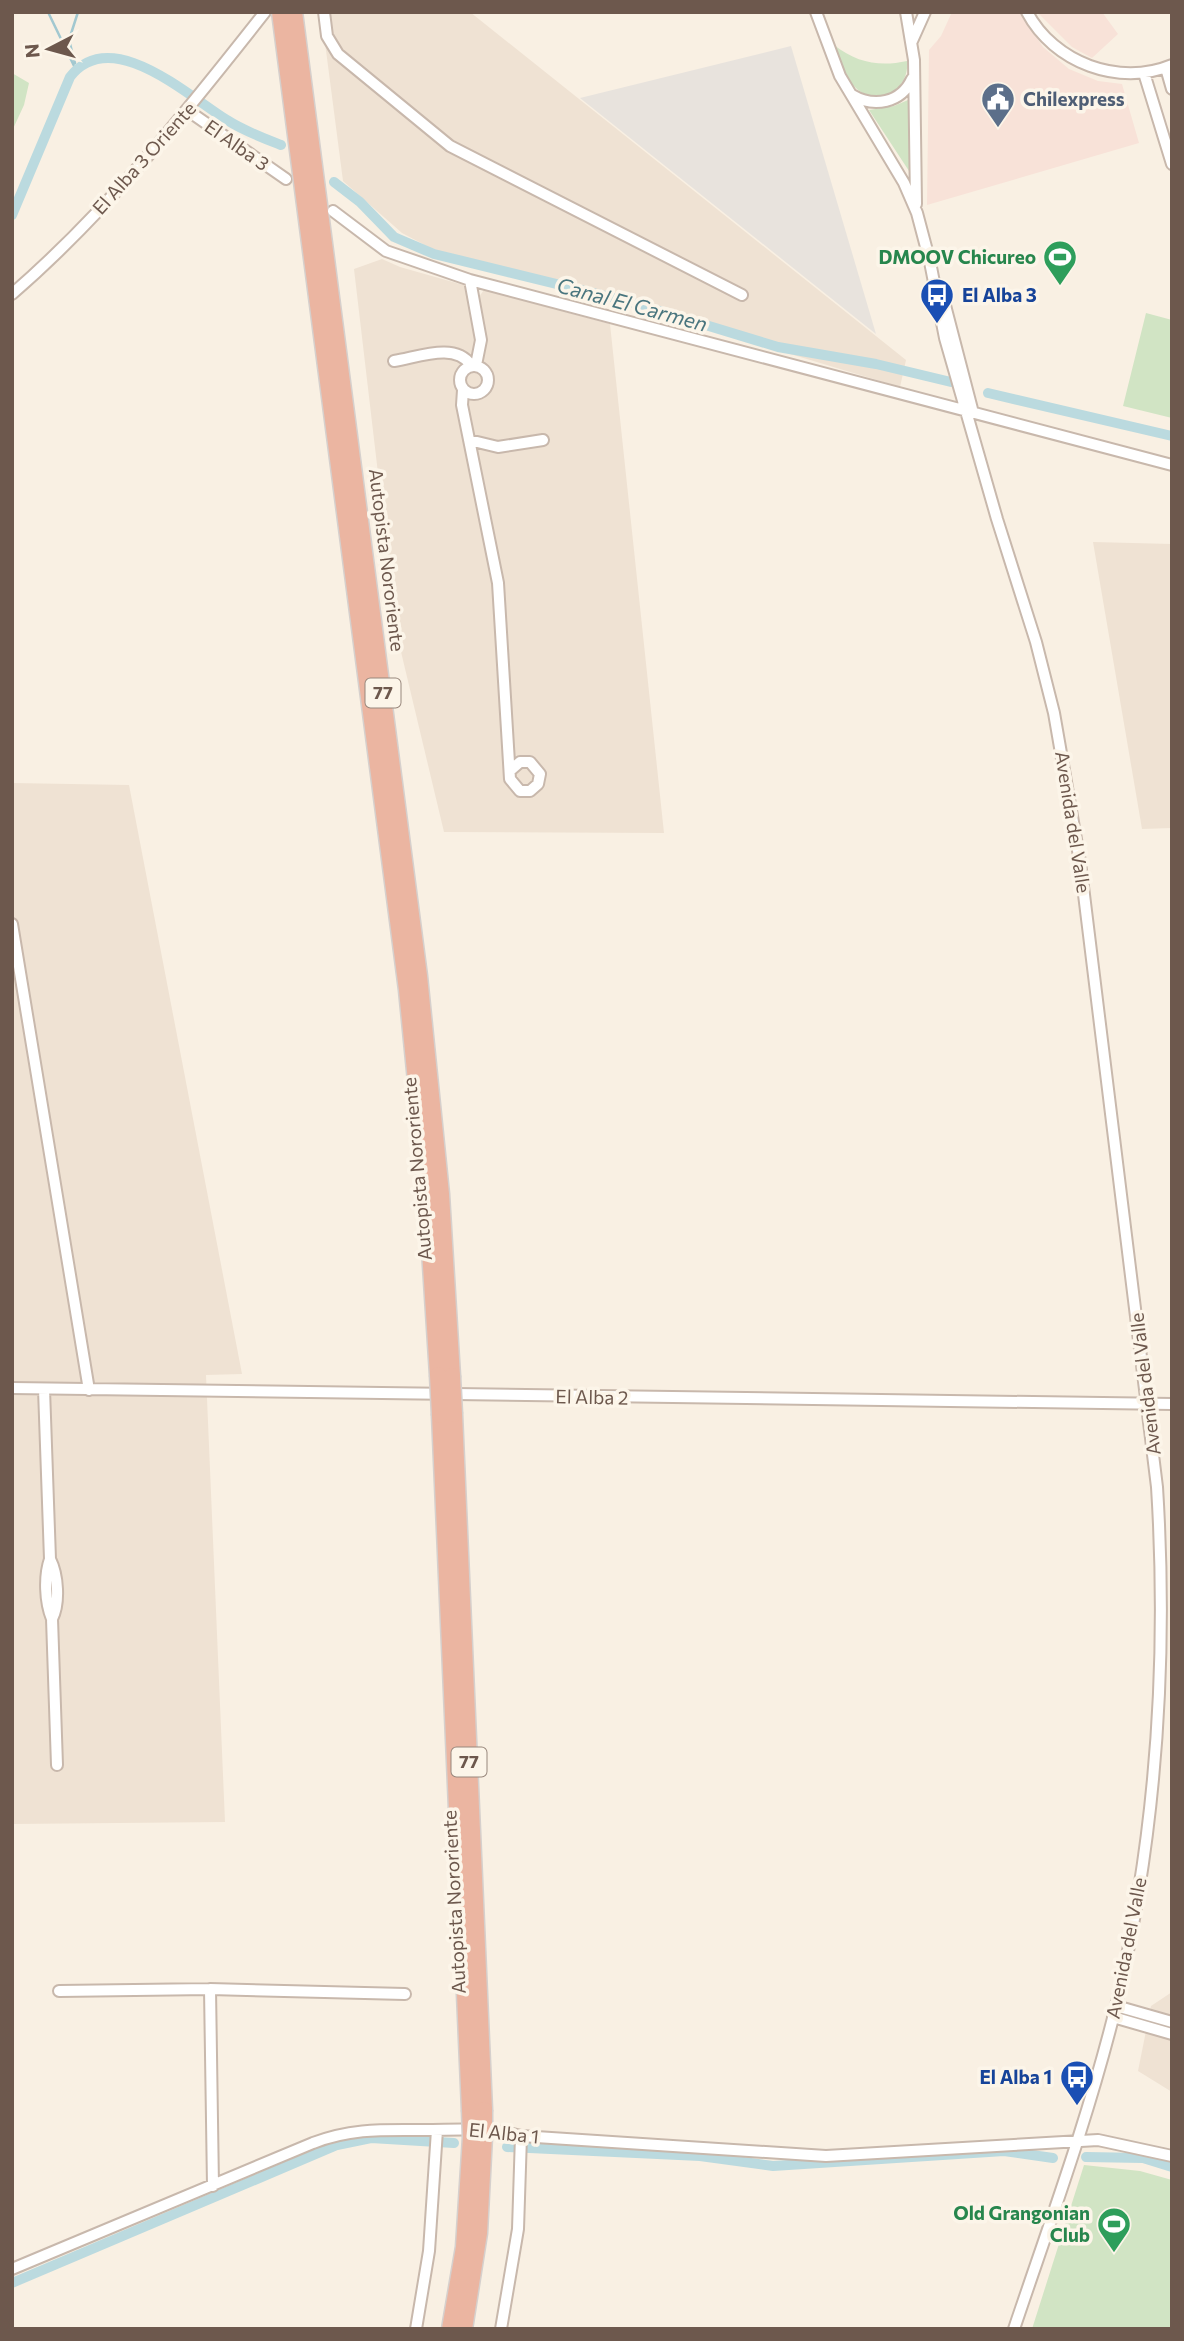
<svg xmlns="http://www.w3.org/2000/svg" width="1184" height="2341" font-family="Commissioner,sans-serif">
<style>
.residential{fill:#efe2d3}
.commercial{fill:#f8e2d8}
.industrial{fill:#e8e3dd}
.green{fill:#d1e4c4}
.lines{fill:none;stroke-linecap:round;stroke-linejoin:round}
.stream{stroke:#a2c8d0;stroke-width:2.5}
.canal{stroke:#bbdadf;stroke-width:10}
.minor-casing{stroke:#c8b8ac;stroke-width:14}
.highway-casing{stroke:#d6d0cd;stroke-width:19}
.minor{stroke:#fff;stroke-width:10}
.highway{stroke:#ebb5a1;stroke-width:16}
.highway-bridge-casing{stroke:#d6d0cd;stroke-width:19;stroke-linecap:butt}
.highway-bridge{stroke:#ebb5a1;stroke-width:16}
.labels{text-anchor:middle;stroke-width:7;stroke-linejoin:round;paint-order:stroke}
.shield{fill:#fcf5e9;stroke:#98877c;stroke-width:2}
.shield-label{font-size:18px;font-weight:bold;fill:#6d584d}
.service-label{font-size:19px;font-weight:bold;fill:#4e5e75;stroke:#fcf5e9;text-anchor:start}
.street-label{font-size:19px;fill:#6d584d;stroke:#fcf5e9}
.leisure-label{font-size:19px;font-weight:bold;fill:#27864d;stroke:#fcf5e9;text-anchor:end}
.transit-label{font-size:19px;font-weight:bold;fill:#164399;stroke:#fcf5e9;text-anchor:start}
.water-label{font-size:21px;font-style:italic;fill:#49757e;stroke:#fcf5e9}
</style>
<rect width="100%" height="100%" fill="#f9f0e3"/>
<path class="residential" d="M321,12h149l436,348 -6,27 -292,-88 -82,-20 -88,-27 -36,-19 -59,-52z
M382,259l18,8 67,19 11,12 6,-8 126,34 54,509 -220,-1 -47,-197 -43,-366z
M1093,542l79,2v284l-30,1z
M12,783l117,2 113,589 -36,1 19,447 -213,2z
M1172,1992v100l-34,-21 13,-65z"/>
<path class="commercial" d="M952,12h67l24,35 26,22 29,12 24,3 17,59 -212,62 2,-155 12,-14z
M1037,12h65l16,22 -26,24 -20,-11z"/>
<path class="industrial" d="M791,46l85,288 -296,-236z"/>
<path class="green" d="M834,45c23,18 46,22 73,16 3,27 -26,47 -49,29 -13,-11 -18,-30 -24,-45z
M12,73l17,10 -5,22 -12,26z
M908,100l2,2 -1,69 -40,-61 25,-4z
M1146,313l26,7v98l-49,-12z
M1084,2165l56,6 32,9v149h-140z"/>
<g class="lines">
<path class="stream" d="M48,12l28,58
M75,63l-6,-23 9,-28"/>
<path class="canal" d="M334,182l26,20 34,35 40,17 196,48 148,45 98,17 75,18
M12,215l58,-138c41,-53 118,19 157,43 17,11 36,18 54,25
M988,393l184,43
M507,2147l193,9 73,10 231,-15 49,7
M1086,2157l57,1 29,9
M12,2283l325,-138 34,-7 83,5"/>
<g class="minor-casing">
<path id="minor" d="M324,12l3,24 11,18 112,92 292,149
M816,12l24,64 64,107 13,30 13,49 15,76 52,181 39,123 18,71 26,149 77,625c11,175 -1,349 -41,519 -27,110 -66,216 -102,323
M906,12l8,48 2,144
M1027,12c27,51 92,75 145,53
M912,41l13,-29
M1166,68l6,21
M1144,73l28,91
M852,95c22,13 49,8 60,-16
M187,110l99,69
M333,211l53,40 84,29 702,185
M470,280l11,60 -5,25
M940,286l32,123
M12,294c96,-83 175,-183 253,-282
M394,361c25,-4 61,-19 77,4
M460 380a14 14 0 1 1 28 0a14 14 0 1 1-28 0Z
M463,390l-1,15 36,178 12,196 10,12h10l8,-7 2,-10 -10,-12h-10l-8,7
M469,440l29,7 45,-7
M12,924l77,466
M12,1388l1160,16
M44,1389l6,170c-6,17 -5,43 2,60l5,146
M50,1559c8,16 10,44 2,60
M210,1989l3,197
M59,1991l151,-2 195,5
M1116,2006l56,16
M1113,2017l59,17
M12,2269l301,-126c39,-15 71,-13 111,-13 34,0 63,-3 97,6l305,20 272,-16 74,16
M416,2329l13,-78 8,-121
M501,2329l17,-100 3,-93"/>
</g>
<g class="highway-casing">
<path id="highway" d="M280,12l127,978 18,182 13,203
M294,12l125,964 22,218 11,182
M454,1414l30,696
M440,1415l30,695
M450,2329l14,-82 7,-110
M464,2329l15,-96 5,-97"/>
</g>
<use href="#minor" class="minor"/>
<use href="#highway" class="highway"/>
<g class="highway-bridge-casing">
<path id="highway-bridge" d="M438,1375l2,40
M452,1376l2,38
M470,2110l1,27
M484,2110v26"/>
</g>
<use href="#highway-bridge" class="highway-bridge"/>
</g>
<defs>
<g id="civic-pin" transform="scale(1.75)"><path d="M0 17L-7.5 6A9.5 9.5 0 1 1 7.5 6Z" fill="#5c6f8a" stroke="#fcf5e9"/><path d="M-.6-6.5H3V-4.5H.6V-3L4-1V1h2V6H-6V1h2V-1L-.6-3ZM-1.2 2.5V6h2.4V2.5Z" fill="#fff"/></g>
<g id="stadium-pin" transform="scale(1.75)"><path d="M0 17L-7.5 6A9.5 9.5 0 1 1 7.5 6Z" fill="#2e9e5b" stroke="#fcf5e9"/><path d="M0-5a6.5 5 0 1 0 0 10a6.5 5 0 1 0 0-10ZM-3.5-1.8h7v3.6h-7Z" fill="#fff"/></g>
<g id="bus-pin" transform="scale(1.75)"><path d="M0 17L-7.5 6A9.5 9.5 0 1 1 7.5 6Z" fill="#1a4fb4" stroke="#fcf5e9"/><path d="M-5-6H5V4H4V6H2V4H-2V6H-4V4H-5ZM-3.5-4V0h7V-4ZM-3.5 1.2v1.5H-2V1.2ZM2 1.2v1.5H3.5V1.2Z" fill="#fff"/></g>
</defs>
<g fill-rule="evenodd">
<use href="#civic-pin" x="998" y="99"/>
<use href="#stadium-pin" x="1060" y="257"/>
<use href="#bus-pin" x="937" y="295"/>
<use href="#bus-pin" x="1077" y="2077"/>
<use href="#stadium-pin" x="1114" y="2224"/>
</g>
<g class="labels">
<g class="shield">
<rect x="365.5" y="678.5" width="35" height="29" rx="5"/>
<rect x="451.5" y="1747.5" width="35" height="29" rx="5"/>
</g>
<g class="shield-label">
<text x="383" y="699">77</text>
<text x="469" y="1768">77</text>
</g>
<g class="service-label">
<text x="1023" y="106">Chilexpress</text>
</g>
<g class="street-label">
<text transform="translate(237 145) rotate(35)" y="7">El Alba 3</text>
<text transform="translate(144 158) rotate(-48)" y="7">El Alba 3 Oriente</text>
<text transform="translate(387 560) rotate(83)" y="7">Autopista Nororiente</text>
<text transform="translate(1073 822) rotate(81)" y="7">Avenida del Valle</text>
<text transform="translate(417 1169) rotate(-95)" y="7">Autopista Nororiente</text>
<text transform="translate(1145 1384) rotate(-97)" y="7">Avenida del Valle</text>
<text transform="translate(592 1397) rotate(1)" y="7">El Alba 2</text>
<text transform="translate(454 1902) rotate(-93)" y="7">Autopista Nororiente</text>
<text transform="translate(1126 1948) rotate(-79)" y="7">Avenida del Valle</text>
<text transform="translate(504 2133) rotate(6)" y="7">El Alba 1</text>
</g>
<g class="leisure-label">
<text x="1036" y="264">DMOOV Chicureo</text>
<text x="1090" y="2220">Old Grangonian<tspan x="1090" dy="22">Club</tspan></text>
</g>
<g class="transit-label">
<text x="962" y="302">El Alba 3</text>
<text x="1052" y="2084" text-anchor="end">El Alba 1</text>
</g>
<g class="water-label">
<text transform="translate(632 305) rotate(15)" y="7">Canal El Carmen</text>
</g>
</g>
<rect width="1184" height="2341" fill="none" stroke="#6d584d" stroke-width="28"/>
<g transform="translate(49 49) rotate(264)" stroke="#fcf5e9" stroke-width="5" paint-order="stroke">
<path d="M0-5L12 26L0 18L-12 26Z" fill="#6d584d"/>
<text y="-10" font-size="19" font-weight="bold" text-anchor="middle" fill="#6d584d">N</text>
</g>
</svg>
